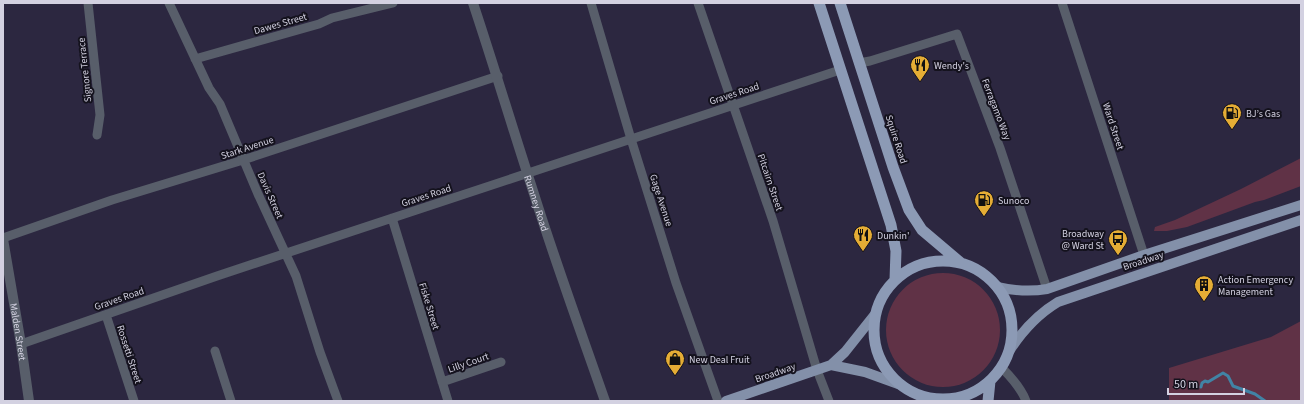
<svg xmlns="http://www.w3.org/2000/svg" width="1304" height="404" font-family="'Source Sans 3',sans-serif">
<style>
.green{fill:#603246}
.lines{fill:none;stroke-linecap:round;stroke-linejoin:round}
.stream{stroke:#4183a5;stroke-width:3}
.minor{stroke:#585e6a;stroke-width:9}
.tertiary{stroke:#585e6a;stroke-width:10}
.primary{stroke:#8390a9;stroke-width:10}
.trunk{stroke:#8c9ab5;stroke-width:11}
.labels{text-anchor:middle;stroke-width:4;stroke-linejoin:round;paint-order:stroke}
.street-label{font-size:10px;fill:#d3d1e1;stroke:#14121d}
.poi-label{font-size:10px;fill:#d3d1e1;stroke:#14121d;text-anchor:start}
</style>
<rect width="100%" height="100%" fill="#2c2740"/>
<path class="green" d="M1301,158v28l-37,14 -9,2 -68,25 -20,4h-13l1,-4 20,-7 66,-31z
M886 330a57 57 0 1 1 114 0a57 57 0 1 1-114 0Z
M1301,321v80h-132v-33l102,-31z"/>
<g class="lines">
<path class="stream" d="M1201,387l1,-4 3,-2 3,1 15,-9 5,3 5,10 22,8 10,7"/>
<path class="minor" d="M88,3l12,112 -3,20
M169,3l40,85 11,16 38,90 38,82 24,76 18,49
M591,3l40,136 45,144 42,118
M698,3l75,218 44,149 12,31
M1062,3l82,252
M195,59l124,-35 13,-6 61,-15
M859,63l11,-2 87,-27 43,114 47,141
M392,218l56,183
M3,238l109,-38 131,-40 255,-84
M106,315l28,86
M21,344l196,-68 623,-206
M215,351l16,50
M1002,368c10,10 19,20 24,33
M442,382l59,-20"/>
<g class="tertiary">
<path id="s1" d="M473,3c21,63 40,127 61,191 22,70 47,138 71,207"/>
<path id="s2" d="M3,239l18,105 8,57"/>
</g>
<path class="primary" d="M997,287c18,4 33,5 50,2l97,-34 157,-50
M1010,350c13,-20 28,-36 48,-48l243,-82
M831,365l34,7 36,13
M726,401l105,-36 14,-13 31,-39"/>
<path class="trunk" d="M819,3l72,222 5,26 -1,29
M840,3l53,164 16,43 13,20 39,33
M874 330a69 69 0 1 1 138 0a69 69 0 1 1-138 0Z
M988,401l2,-20"/>
</g>
<defs>
<g id="restaurant-pin" transform="scale(1)"><path d="M0 17L-7.5 6A9.5 9.5 0 1 1 7.5 6Z" fill="#e5ad35" stroke="#14121d"/><path d="M-5-6h1v4h1v-4h1v4h1v-4h1v5L-1.5 .5V6h-2V.5L-5-1ZM5-6V6H3V1.5H1.5Q1.5-4 5-6Z" fill="#111"/></g>
<g id="fuel-pin" transform="scale(1)"><path d="M0 17L-7.5 6A9.5 9.5 0 1 1 7.5 6Z" fill="#e5ad35" stroke="#14121d"/><path d="M-5.5-6h7V0h2V4h1.3V-2.5L3-4.5l.8-.8L6-3V5H2.5V1h-1V6h-7ZM-4.2-4.7v3.2H.2V-4.7Z" fill="#111"/></g>
<g id="bus-pin" transform="scale(1)"><path d="M0 17L-7.5 6A9.5 9.5 0 1 1 7.5 6Z" fill="#e5ad35" stroke="#14121d"/><path d="M-5-6H5V4H4V6H2V4H-2V6H-4V4H-5ZM-3.5-4V0h7V-4ZM-3.5 1.2v1.5H-2V1.2ZM2 1.2v1.5H3.5V1.2Z" fill="#111"/></g>
<g id="building-pin" transform="scale(1)"><path d="M0 17L-7.5 6A9.5 9.5 0 1 1 7.5 6Z" fill="#e5ad35" stroke="#14121d"/><path d="M-4-6H4V6H1V3H-1V6H-4ZM-2.5-4.3h1.7v1.8h-1.7ZM.8-4.3h1.7v1.8H.8ZM-2.5-1h1.7V.8h-1.7ZM.8-1h1.7V.8H.8Z" fill="#111"/></g>
<g id="shop-pin" transform="scale(1)"><path d="M0 17L-7.5 6A9.5 9.5 0 1 1 7.5 6Z" fill="#e5ad35" stroke="#14121d"/><path d="M-5-2.5h2.3a2.7 3.5 0 0 1 5.4 0H5L5.5 6h-11ZM-1.5-2.5h3a1.5 2.3 0 0 0-3 0Z" fill="#111"/></g>
</defs>
<g fill-rule="evenodd">
<use href="#restaurant-pin" x="920" y="65"/>
<use href="#fuel-pin" x="1232" y="113"/>
<use href="#fuel-pin" x="984" y="200"/>
<use href="#restaurant-pin" x="863" y="235"/>
<use href="#bus-pin" x="1118" y="239"/>
<use href="#building-pin" x="1204" y="285"/>
<use href="#shop-pin" x="675" y="359"/>
</g>
<g class="labels">
<g class="street-label">
<text transform="translate(280 23) rotate(-16)" y="4">Dawes Street</text>
<text transform="translate(84 70) rotate(-96)" y="4">Signore Terrace</text>
<text transform="translate(734 93) rotate(-18)" y="4">Graves Road</text>
<text transform="translate(997 109) rotate(69)" y="4">Ferragamo Way</text>
<text transform="translate(1114 126) rotate(72)" y="4">Ward Street</text>
<text transform="translate(897 139) rotate(72)" y="4">Squire Road</text>
<text transform="translate(247 147) rotate(-18)" y="4">Stark Avenue</text>
<text transform="translate(771 182) rotate(71)" y="4">Pitcairn Street</text>
<text transform="translate(271 195) rotate(66)" y="4">Davis Street</text>
<text transform="translate(426 195) rotate(-18)" y="4">Graves Road</text>
<text transform="translate(662 200) rotate(72)" y="4">Gage Avenue</text>
<text dy="4" stroke="none"><textPath href="#s1" startOffset="210">Rumney Road</textPath></text>
<text transform="translate(1143 260) rotate(-18)" y="4">Broadway</text>
<text transform="translate(119 298) rotate(-19)" y="4">Graves Road</text>
<text transform="translate(430 306) rotate(73)" y="4">Fiske Street</text>
<text dy="4" stroke="none"><textPath href="#s2" startOffset="94">Malden Street</textPath></text>
<text transform="translate(130 354) rotate(72)" y="4">Rossetti Street</text>
<text transform="translate(468 362) rotate(-19)" y="4">Lilly Court</text>
<text transform="translate(775 372) rotate(-19)" y="4">Broadway</text>
</g>
<g class="poi-label">
<text x="934" y="69">Wendy's</text>
<text x="1246" y="117">BJ’s Gas</text>
<text x="998" y="204">Sunoco</text>
<text x="1104" y="237" text-anchor="end">Broadway<tspan x="1104" dy="12">@ Ward St</tspan></text>
<text x="877" y="239">Dunkin'</text>
<text x="1218" y="283">Action Emergency<tspan x="1218" dy="12">Management</tspan></text>
<text x="689" y="363">New Deal Fruit</text>
</g>
</g>
<rect width="1304" height="404" fill="none" stroke="#d3d1e1" stroke-width="8"/>
<path d="M1168 388v6h76v-6" fill="none" stroke="#d3d1e1" stroke-width="2"/>
<text x="1174" y="388" font-size="12" fill="#d3d1e1" stroke="#14121d" stroke-width="3" paint-order="stroke">50 m</text>
</svg>
